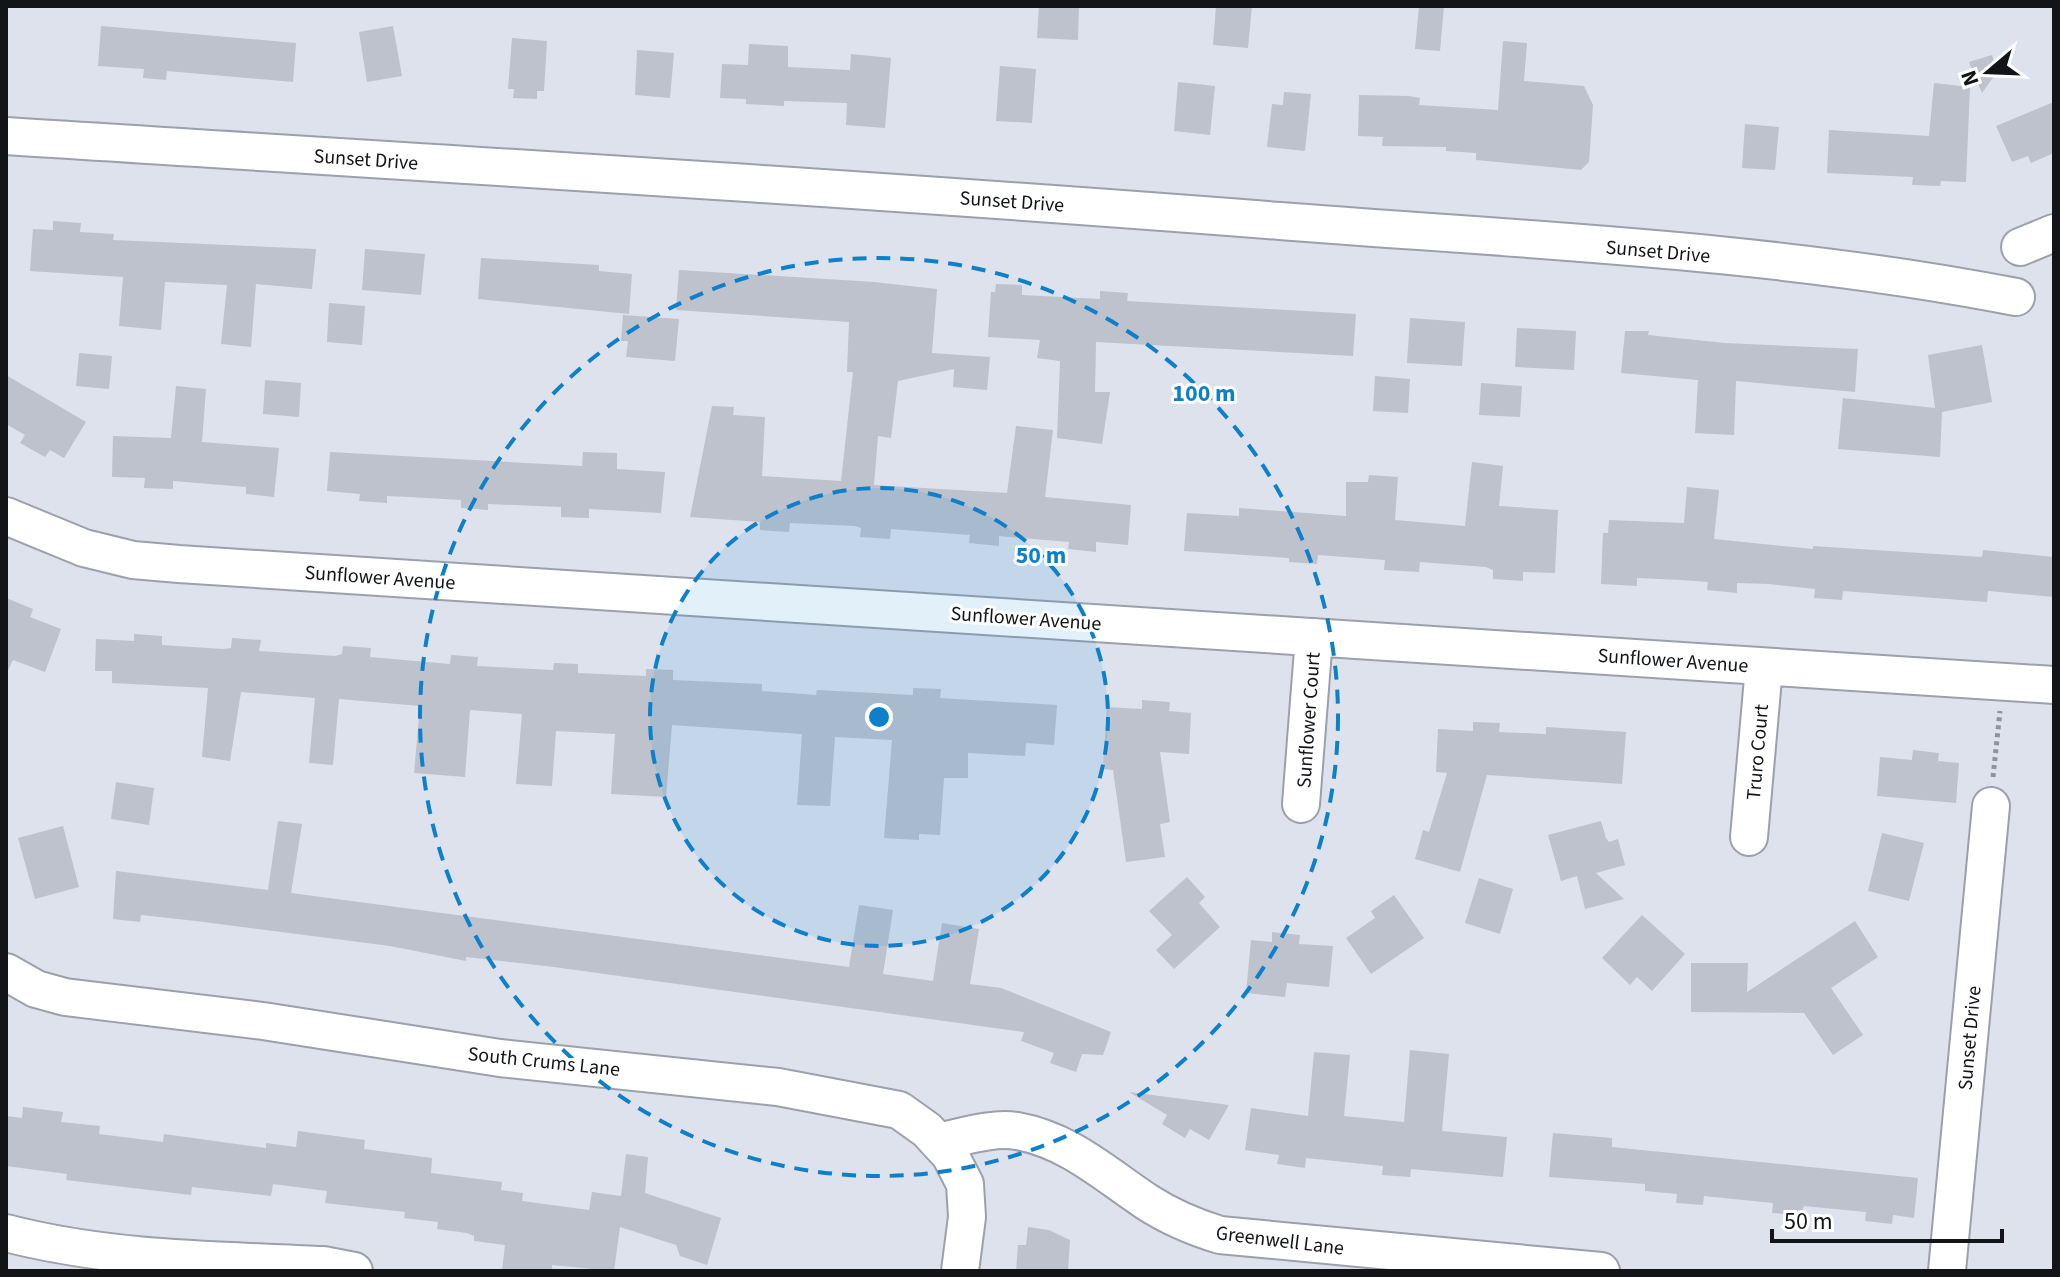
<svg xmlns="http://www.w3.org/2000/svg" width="2060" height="1277" font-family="'Source Sans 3',sans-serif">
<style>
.building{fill:#bdc2cd}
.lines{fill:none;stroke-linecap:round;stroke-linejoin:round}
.street-casing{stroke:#9ca0ab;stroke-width:40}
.path{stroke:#8f939c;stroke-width:5;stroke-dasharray:4 4;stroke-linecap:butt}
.street{stroke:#fff;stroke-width:36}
.ring{fill:none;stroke:#0e80ca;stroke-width:4;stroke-dasharray:14 10}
.labels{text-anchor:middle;stroke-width:6;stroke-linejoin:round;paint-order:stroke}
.street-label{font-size:20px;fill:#121418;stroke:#fff}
.centre{fill:#0e80ca;stroke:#fff;stroke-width:4}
.ring-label{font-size:24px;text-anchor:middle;font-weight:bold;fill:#0e80ca;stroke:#fff;stroke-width:6;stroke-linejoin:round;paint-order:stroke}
</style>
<rect width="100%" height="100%" fill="#dde2ed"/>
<path class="building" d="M1039,6h40l-1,34 -41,-2z
M1216,6h36l-4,42 -35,-3z
M1419,6h25l-4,45 -25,-2z
M101,26l195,17 -3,39 -126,-11 -1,9 -23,-2 1,-9 -46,-3z
M393,26l9,50 -35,6 -8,-50z
M512,38l35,3 -3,50h-7v8l-24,-1 1,-9h-6z
M1503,41l24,2 -3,38 60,5 9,19 -4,57 -8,8 -105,-10v-7l-30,-2v-4l-64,-1 1,-9 -25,-1 1,-41 49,1 12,2 -1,7 79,5z
M749,44l39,2v21l62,3 1,-16 40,4 -6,70 -39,-3 1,-22 -63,-2v5l-38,-2v-5l-26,-1 2,-34 26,1z
M637,50l37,3 -4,45 -35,-3z
M1992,55l5,17 -15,21 -13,-31z
M1000,66l36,3 -4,54 -36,-2z
M1178,82l37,4 -5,49 -36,-4z
M1934,83l36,4 -4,95 -25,-1 -1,5 -28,-1 1,-8 -86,-4 2,-43 100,6z
M1284,92l27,2 -6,57 -38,-4 5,-43 11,1z
M2054,102v51l-23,10 -3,-7 -16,6 -16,-36z
M1745,124l34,3 -4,43 -33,-2z
M53,221l28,2 -1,9 34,2 -1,6 203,9 -4,40 -56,-5 -5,63 -30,-3 6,-59 -62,-3 -4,48 -42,-4 4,-49 -93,-6 3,-42 20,1z
M365,249l60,5 -4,41 -59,-5z
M481,258l118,7v6l33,3 -3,40 -151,-15z
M679,270l195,12 63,7 -5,64 58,4 -3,33 -34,-3 1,-18 -56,12 -7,57 -13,-2 -4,49 133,8 9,-67 37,4 -8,67 86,8 -3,40 -32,-3v10l-28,-3 1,-7 -70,-6v10l-30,-3 1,-8 -79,-6 -1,10 -30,-2 1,-9 -6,-2 -65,-3 -1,9 -29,-2v-8l-70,-5 22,-111 22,1 -1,8 32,2 -3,59 79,5 12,-109h-6l2,-50 -173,-12z
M996,284l26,1v10l78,4v-8l28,2 -1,8 229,13 -3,42 -257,-14 -1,50h15l-8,52 -45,-6 3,-77 -23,-3 3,-18 -52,-3 3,-45h4z
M329,303l36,3 -3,39 -35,-3z
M623,315l56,4 -4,42 -49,-4 2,-16h-7z
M1410,318l55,4 -3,44 -55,-3z
M1517,328l59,3 -2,39 -59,-3z
M1625,331h24l-1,4 77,8 133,6 -3,43 -119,-11 -2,54 -39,-2 3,-53 -77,-7z
M1982,345l10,57 -50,10 -2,45 -102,-8 5,-51 92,10 -7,-53z
M79,353l33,3 -3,33 -33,-3z
M6,375l80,47 -22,36 -14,-8 -5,7 -25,-14 5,-8 -19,-11z
M1375,376l35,3 -2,34 -35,-2z
M265,380l36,3 -2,34 -36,-3z
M1481,383l41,3 -2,31 -41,-2z
M176,386l30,3 -4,53 77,6 -5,49 -28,-3v-7l-73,-6v8l-29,-1 1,-10 -33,-1 1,-41 58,2z
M330,452l252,14 1,-14 34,1v16l48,3 -4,41 -72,-4v9l-28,-1v-10l-73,-3v6l-27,-2v-8l-52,-3 -22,-1v7l-28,-2 1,-7 -33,-3z
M1472,462l31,4 -4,40 59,4 -3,63 -32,-1v9l-30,-2v-9l-7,-3 -66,-5 -1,10 -35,-2 1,-10 -67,-5 -1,9 -28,-2v-4l-105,-7 3,-38 52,3v-8l107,8v-34h22l1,-7 29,2 -3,43 70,6z
M1687,487l32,3 -5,49 99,10v-3l169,11 1,-7 71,7v40l-66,-6 -1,11 -144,-11 -1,9 -28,-2 1,-9 -46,-5 -32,-1v10l-30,-3 1,-8 -27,-2 -44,-2v8l-36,-2 2,-51h5l1,-13 75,3z
M6,598l27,11 -3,8 31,12 -16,43 -32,-12 -7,14z
M134,634l28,2v9l61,4 8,-1 1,-10 29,2 -2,11 76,5 7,-2 1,-8 28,2 -1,9 80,7 1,-9 27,2 -1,9 76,4 1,-7 24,1v9l68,3v-7l27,1v10l89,4v7l54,4 1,-5 96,5v-7l28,1 -1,9 117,7 -3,40 -28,-2 -1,13 -57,-3v25h-24l-4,57 -21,-1v6l-35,-2 8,-98 -57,-3 -5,69 -33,-1 5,-71 -130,-9 -6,72 -55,-3 4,-60 -59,-3 -4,55 -36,-2 6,-70 -52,-4 -5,67 -51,-4 6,-67 -81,-7 -6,66 -24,-2 6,-65 -74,-6 -11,69 -28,-4 6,-69 -96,-5v-12h-17l1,-32 38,2z
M1142,700l28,2 -1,9 22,2 -2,41 -29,-2 10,70 -10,2 5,33 -39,5 -13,-92 -10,-1 4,-62 35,2z
M1473,722l27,1 -1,9 47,2v-7l80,5 -4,52 -135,-9 -27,97 -45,-13 8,-29 6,2 18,-59 -11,-1 2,-43 35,2z
M1913,750l26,3 -1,8 21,2 -3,40 -79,-7 3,-39 32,3z
M116,782l38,6 -5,37 -38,-6z
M278,821l24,3 -11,69 558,74 10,-62 34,5 -10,64 50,7 9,-58 37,6 -9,55 31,4 110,44 -8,23 -21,-1 -6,18 -26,-9 4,-10 -33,-12 3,-9 -470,-65 -88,-10v4l-76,-15 -194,-25 -55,-6 -1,7 -27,-3 3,-48 152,19z
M1601,821l5,17 3,4 9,-3 7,26 -29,8 28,26 -39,10 -8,-33 -16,5 -13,-46z
M63,826l16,61 -44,12 -17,-61z
M1882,833l42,10 -15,58 -41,-10z
M1187,877l18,20 -6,6 21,24 -46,42 -18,-19 16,-15 -23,-24z
M1479,878l34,11 -13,45 -35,-11z
M1394,895l30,43 -53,36 -25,-36 29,-20 -4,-7z
M1642,915l43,39 -33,37 -15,-14 -7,8 -28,-27z
M1855,921l23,36 -47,31 32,47 -30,20 -29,-42 -113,-1v-49h57l-1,29z
M1272,932l28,3 -1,9 34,2 -4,41 -42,-4 -2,14 -39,-4 5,-53 21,2z
M1410,1050l39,4 -7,77 65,6 -4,40 -92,-8 -1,8 -28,-2 1,-9 -77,-8 -1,10 -28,-4 2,-9 -34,-5 6,-42 57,8 6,-64 36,3 -6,61 60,6z
M1129,1092l100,13 -20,35 -19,-11 -5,9 -23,-14 5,-9z
M23,1107l40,5 -2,10 39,4 -1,8 64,8 1,-8 102,14v-5l30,4 2,-16 67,9 -1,9 68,9 -1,15 71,9 -1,8 22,3 -1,8 67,9 3,-18 29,4 5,-42 22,3 -3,36 76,25 -14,47 -27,-9 -4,-11 -56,-18 -6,44 -62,-6v6h-50l3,-26 -31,-4v-5l-7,-3 -30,-4 1,-7 -34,-4 1,-6 -80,-9 2,-12 -54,-7 -2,12 -79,-9 -1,8 -125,-15 1,-6 -61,-8v-50l16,2z
M1553,1133l59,5v9l306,31 -4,40 -21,-3 -1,9 -27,-3 1,-9 -62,-6 -4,9 -28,-2 1,-10 -69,-7 -1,9 -27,-2 1,-9 -32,-3v-7l-96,-7z
M1028,1227l21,3 21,10 -2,31h-52l2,-26h8z"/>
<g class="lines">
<g class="street-casing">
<path id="street" d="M6,136c425,27 850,52 1274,85 245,19 495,29 736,76
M2020,247l34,-14
M6,516l78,32 49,12 46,4 1875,121
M1301,804l13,-167
M1749,837l15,-170
M6,972l30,17 29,8 198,24 237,37 278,29 121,23 28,20 23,25 15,29 2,33 -7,54
M938,1142c24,-5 55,-15 79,-11 51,9 88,43 130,71 23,15 47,25 73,33l381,36
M6,1233c104,27 210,27 317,32l31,6
M1947,1271l44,-465"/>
</g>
<path class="path" d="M1993,777l7,-66"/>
<use href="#street" class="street"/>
</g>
<circle cx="879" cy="717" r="229" fill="#0e80ca" fill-opacity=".12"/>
<g class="ring">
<circle cx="879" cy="717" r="229"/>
<circle cx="879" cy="717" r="459"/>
</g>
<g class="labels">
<g class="street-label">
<text transform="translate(366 159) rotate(4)" y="7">Sunset Drive</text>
<text transform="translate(1012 201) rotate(4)" y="7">Sunset Drive</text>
<text transform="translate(1658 251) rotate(5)" y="7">Sunset Drive</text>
<text transform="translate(380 577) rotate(4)" y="7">Sunflower Avenue</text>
<text transform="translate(1026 618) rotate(4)" y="7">Sunflower Avenue</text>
<text transform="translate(1673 660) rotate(4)" y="7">Sunflower Avenue</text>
<text transform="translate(1308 720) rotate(-86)" y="7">Sunflower Court</text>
<text transform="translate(1757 752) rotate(-85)" y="7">Truro Court</text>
<text transform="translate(1969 1038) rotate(-85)" y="7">Sunset Drive</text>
<text transform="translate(544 1061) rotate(6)" y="7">South Crums Lane</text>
<text transform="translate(1280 1240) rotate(7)" y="7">Greenwell Lane</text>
</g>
</g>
<circle cx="879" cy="717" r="12" class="centre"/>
<g class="ring-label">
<text x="1204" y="401">100 m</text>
<text x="1041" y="563">50 m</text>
</g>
<rect width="2060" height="1277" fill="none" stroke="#121418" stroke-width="16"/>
<g transform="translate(1988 72) rotate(251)" stroke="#ffffff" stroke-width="6" paint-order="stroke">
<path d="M0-6L14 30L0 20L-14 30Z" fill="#121418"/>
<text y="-12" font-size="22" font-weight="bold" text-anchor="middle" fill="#121418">N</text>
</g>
<path d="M1772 1229v12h230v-12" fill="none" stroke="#121418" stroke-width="4"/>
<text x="1784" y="1229" font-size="24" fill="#121418" stroke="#ffffff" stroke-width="6" paint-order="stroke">50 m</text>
</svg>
